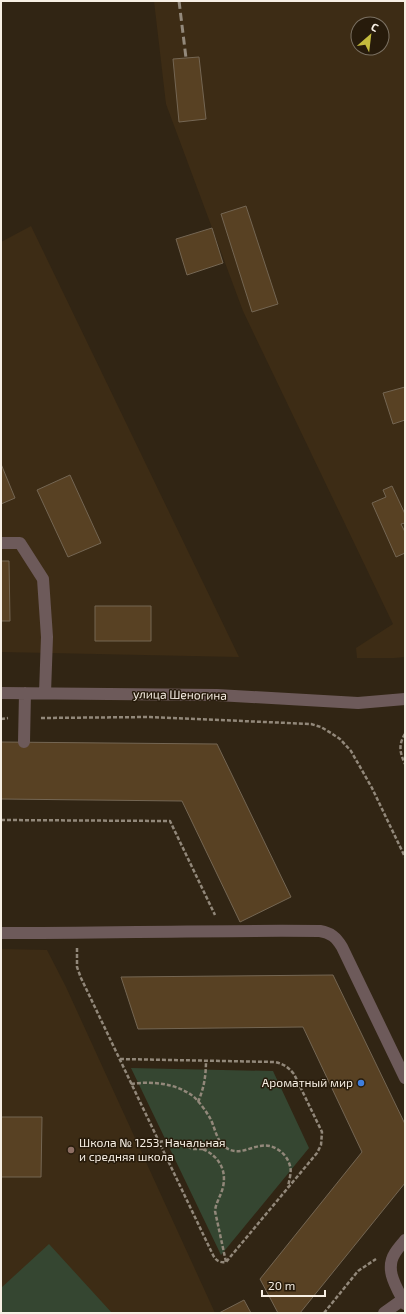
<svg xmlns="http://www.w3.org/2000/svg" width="406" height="1314" font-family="'Exo 2',sans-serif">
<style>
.built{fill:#3d2c15;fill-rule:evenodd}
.green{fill:#354631}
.building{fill:#584123;stroke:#746653}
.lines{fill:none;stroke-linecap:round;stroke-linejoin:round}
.path{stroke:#92887a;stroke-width:2.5;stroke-dasharray:4 2;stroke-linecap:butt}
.minor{stroke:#6d5a5a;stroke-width:12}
.rail{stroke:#93897b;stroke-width:3;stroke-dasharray:8 4;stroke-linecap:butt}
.shop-dot{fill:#3f7fe0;stroke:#271b0b;stroke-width:1.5}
.education-dot{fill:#8d6e63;stroke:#271b0b;stroke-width:1.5}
.labels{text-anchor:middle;stroke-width:3;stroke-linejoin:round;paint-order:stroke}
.street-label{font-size:12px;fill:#f7efe4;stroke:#271b0b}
.poi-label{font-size:12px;fill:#f7efe4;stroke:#271b0b;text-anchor:end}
</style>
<rect width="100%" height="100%" fill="#312514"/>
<path class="built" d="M154,1h251v656l-11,1h-37l-1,-10 37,-24 -150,-313 -77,-207zM358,24h24v24h-24z
M31,226l208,431 -238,-5v-410z
M1,949l46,1 19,37 149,326h-214z"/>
<path class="green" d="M131,1068l142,3 36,77 -88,107z
M49,1244l63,69h-111v-25z"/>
<path class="building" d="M199,57l7,62 -27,3 -6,-63z
M246,206l32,98 -26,8 -31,-98z
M212,228l11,35 -36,12 -11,-36z
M405,387v33l-12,4 -10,-31z
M1,464l14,34 -14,6z
M70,475l31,68 -33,14 -31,-67z
M392,486l13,28v9l-4,1 4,8v21l-9,4 -24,-54 14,-6 -3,-7z
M1,561h8l1,60h-9z
M95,606h56v35h-56z
M1,742l216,2 74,153 -51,25 -58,-121 -181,-2z
M333,975l72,149v59l-105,130h-22l-18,-34 102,-127 -59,-125 -165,2 -17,-52z
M1,1117h41l-1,60h-40z
M244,1300l7,13h-32z"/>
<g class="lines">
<path class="path" d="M41,718l109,-1 161,7 10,3 10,6 9,6 11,12 21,37 33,69
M1,719l7,-1
M405,734c-7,11 -5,19 0,30
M1,820l169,1 45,94
M77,948v19l4,11 132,277c3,6 7,8 13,7l91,-109 4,-8 1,-13 -28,-58c-6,-7 -10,-10 -19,-12l-156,-3
M131,1084c20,-3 42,-1 59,10 8,5 15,16 20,24 5,9 6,22 15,29 12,9 23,1 35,-1 13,-3 27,7 30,20 2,6 -1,14 -2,21
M198,1102c6,-14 8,-26 8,-42
M159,1142l12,-2 22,9h10l17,-8
M203,1149c15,7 24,20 20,38 -2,9 -7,15 -8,24l11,51
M324,1313l34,-42 18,-12"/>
<path class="minor" d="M1,543h19l23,36 4,58 -2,56
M1,693l216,2 141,8 47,-4
M24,742l1,-49
M1,933c106,0 213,-3 319,-2 11,2 16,6 22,16l63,131
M405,1240c-3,4 -7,8 -10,13 -11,17 2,35 10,51
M384,1313l21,-15"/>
<path class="rail" d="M179,1l7,57"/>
</g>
<circle class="shop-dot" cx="361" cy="1083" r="4"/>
<circle class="education-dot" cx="71" cy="1150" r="4"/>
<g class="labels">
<g class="street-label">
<text transform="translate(180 695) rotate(1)" y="4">улица Шеногина</text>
</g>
<g class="poi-label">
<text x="353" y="1087">Ароматный мир</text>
<text x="79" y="1147" text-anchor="start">Школа № 1253. Начальная<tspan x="79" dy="14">и средняя школа</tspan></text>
</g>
</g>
<rect width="406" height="1314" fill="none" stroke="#f7efe4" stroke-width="4"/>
<g transform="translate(370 36) rotate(28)"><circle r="19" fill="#271b0b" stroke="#7a7062"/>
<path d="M0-3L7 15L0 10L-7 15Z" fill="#c5bc3d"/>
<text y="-6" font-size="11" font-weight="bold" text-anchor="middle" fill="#f7efe4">С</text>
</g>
<path d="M262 1290v6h63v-6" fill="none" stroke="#f7efe4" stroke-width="2"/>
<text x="268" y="1290" font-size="12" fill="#f7efe4" stroke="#271b0b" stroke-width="3" paint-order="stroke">20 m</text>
</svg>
